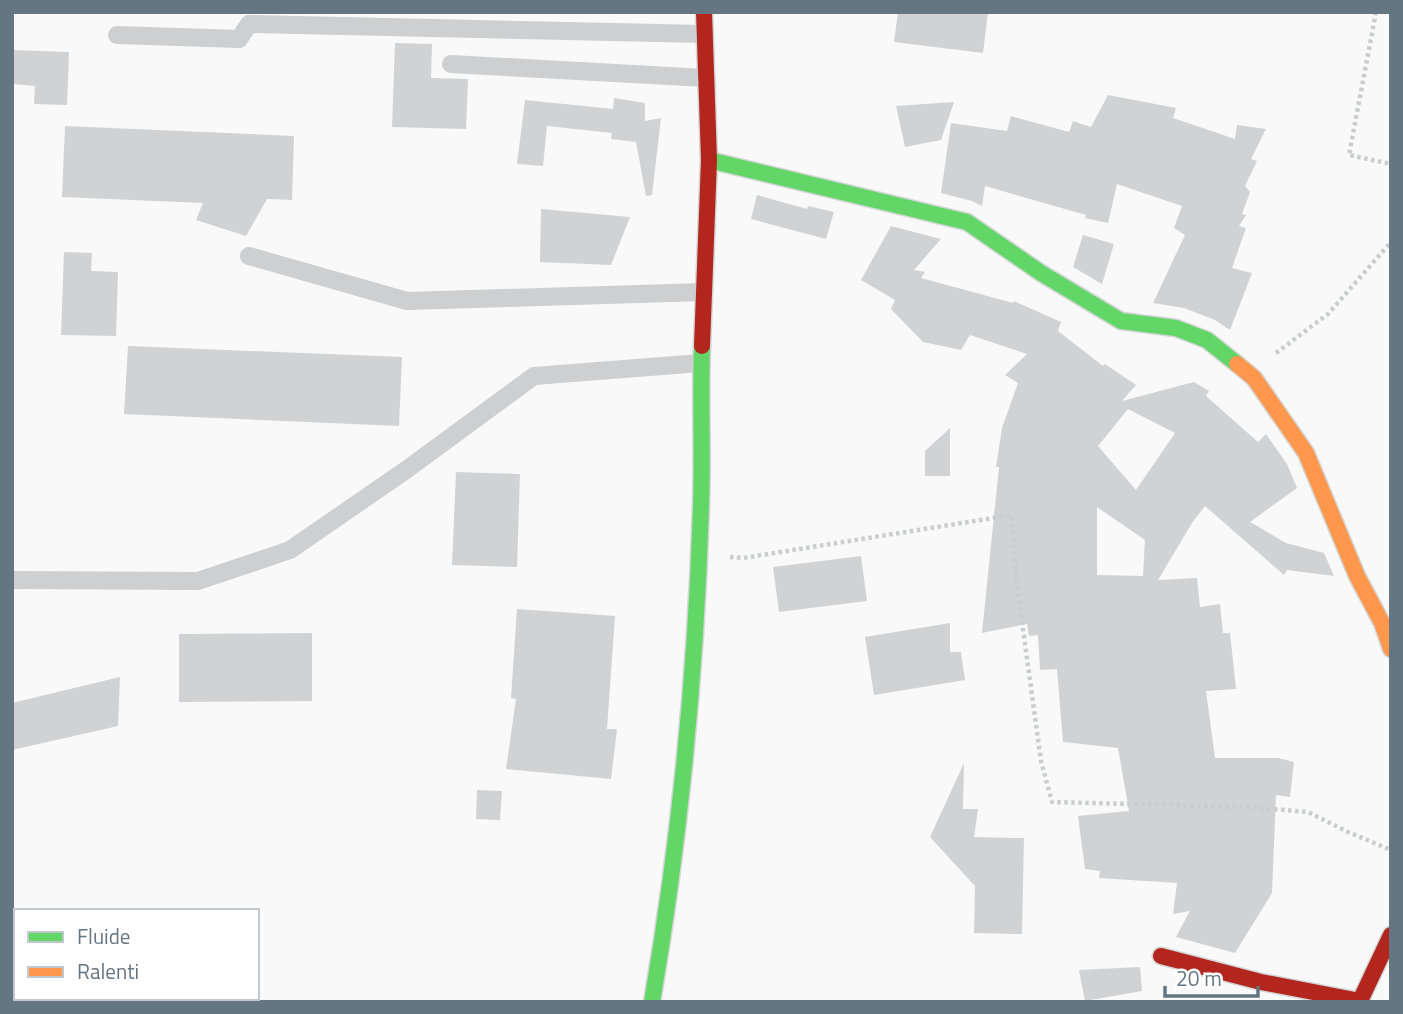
<svg xmlns="http://www.w3.org/2000/svg" width="1403" height="1014" font-family="'Titillium Web',sans-serif">
<style>
.building{fill:#d0d2d3;fill-rule:evenodd}
.lines{fill:none;stroke-linecap:round;stroke-linejoin:round}
.fast-casing{stroke:#d5d6d7;stroke-width:19}
.slow-casing{stroke:#d5d6d7;stroke-width:19}
.jam-casing{stroke:#d5d6d7;stroke-width:19}
.path{stroke:#cbcccd;stroke-width:4.5;stroke-dasharray:3.5 3.5;stroke-linecap:butt}
.lane{stroke:#cecfd0;stroke-width:18}
.fast{stroke:#63d668;stroke-width:16}
.slow{stroke:#ff974d;stroke-width:16}
.jam{stroke:#b3261e;stroke-width:16}
</style>
<rect width="100%" height="100%" fill="#f9f9f9"/>
<path class="building" d="M898,12h90l-5,41 -89,-11z
M395,43l37,1 -1,34 37,1 -2,50 -74,-2z
M12,50l57,2 -2,53 -33,-1 1,-18 -23,-2z
M1108,95l68,13 -3,10 62,21 2,-14 29,4 -15,30 6,2 -12,25 5,6 -8,22 4,1 -7,11 7,2 -14,40 20,5 -22,57 -15,-10 -31,-12 -31,-5 32,-68 -11,-7 8,-22 -65,-22 -9,39 -23,-5 1,-3 -101,-29 -3,20 -10,-5 -31,-8 10,-70 56,8 4,-15 58,16 4,-11 18,6z
M614,98l31,5v18l16,-3 -9,77 -6,1 -10,-54 -25,-3 1,-6 -65,-7 -4,40 -26,-2 8,-64 88,9z
M954,102l-13,38 -36,7 -9,-41z
M65,126l229,10 -2,64 -25,-1 -21,37 -50,-16 7,-17 -141,-6z
M757,195l50,14 1,-3 26,6 -8,27 -75,-20z
M541,209l89,8 -19,48 -71,-3z
M891,226l50,13 -27,31 11,2 -4,6 92,25 1,-2 47,21 -3,9 45,35 2,-2 31,21 -14,16 72,-19 15,9 -3,5 52,46 8,-8 21,30 10,24 -47,34 36,21 38,10 10,23 -47,-6 -3,5 -79,-69 -13,17 -34,57 39,-2 3,29 20,-3 3,29h7l6,56 -30,2 9,67h63l16,4 -4,35 -14,-2 -4,98 -37,60 -59,-16 14,-26 -17,3 4,-31 -78,-5 1,-7 -15,-2 -7,-53 51,-5 -11,-63 -55,-6 -6,-73 -17,1 -2,-35 -9,1 -2,-12 -45,9 17,-166h-3l6,-39 16,-45 -13,-8 22,-21 -57,-19 -9,15 -38,-8 -32,-33 4,-9 -34,-20zM1128,409l47,24 -39,57 -38,-44zM1097,507l48,33 -2,36 -46,-1z
M1083,235l31,9 -12,40 -29,-17z
M64,252l28,1 -1,18 27,1 -2,64 -55,-1z
M128,346l274,11 -3,69 -275,-12z
M950,428v48h-25v-25z
M456,472l64,2 -3,93 -65,-2z
M861,556l6,45 -88,11 -6,-45z
M517,609l98,7 -8,113h10l-6,50 -105,-10 10,-70 -5,-1z
M950,623v29h11l4,28 -91,15 -9,-58z
M312,633v68l-133,1v-68z
M120,677l-2,49 -106,24v-47z
M964,763l-1,46h15l-4,28 50,1 -2,96 -48,-1 1,-47 -45,-49z
M477,790l25,1 -2,29 -24,-1z
M1140,967l2,24 -57,10 -6,-31z"/>
<g class="lines">
<g class="fast-casing">
<path id="fast" d="M709,160l258,62 74,51 80,48 55,7 31,12 30,24
M652,1002c28,-163 44,-331 49,-496 2,-53 -1,-107 1,-160"/>
</g>
<g class="slow-casing">
<path id="slow" d="M1237,364l17,14 52,75 51,123 25,47 9,26"/>
</g>
<g class="jam-casing">
<path id="jam" d="M702,346l7,-186 -5,-148
M1161,956l100,26 99,19 31,-66"/>
</g>
<path class="path" d="M1376,12l-27,143 42,9
M1276,353l52,-39 63,-72
M730,557l13,1 269,-43 4,63 25,183 11,41 195,5 61,5 40,20 43,18"/>
<path class="lane" d="M117,35l122,4 10,-15 456,10
M451,64l255,14
M249,256l158,45 297,-9
M12,580l186,1 92,-31 116,-80 128,-94 167,-13"/>
<use href="#fast" class="fast"/>
<use href="#slow" class="slow"/>
<use href="#jam" class="jam"/>
</g>
<rect width="1403" height="1014" fill="none" stroke="#657683" stroke-width="28"/>
<rect x="14" y="909" width="245" height="91" fill="#ffffff" stroke="#c1c8cd" stroke-width="2"/>
<rect x="28" y="932" width="35" height="10" fill="#63d668" stroke="#c1c8cd" stroke-width="2"/>
<text x="77" y="944" font-size="21" fill="#657683">Fluide</text>
<rect x="28" y="967" width="35" height="10" fill="#ff974d" stroke="#c1c8cd" stroke-width="2"/>
<text x="77" y="979" font-size="21" fill="#657683">Ralenti</text>
<path d="M1165 986v10h93v-10" fill="none" stroke="#657683" stroke-width="3.5"/>
<text x="1176" y="986" font-size="21" fill="#657683" stroke="#ffffff" stroke-width="5" paint-order="stroke">20 m</text>
</svg>
